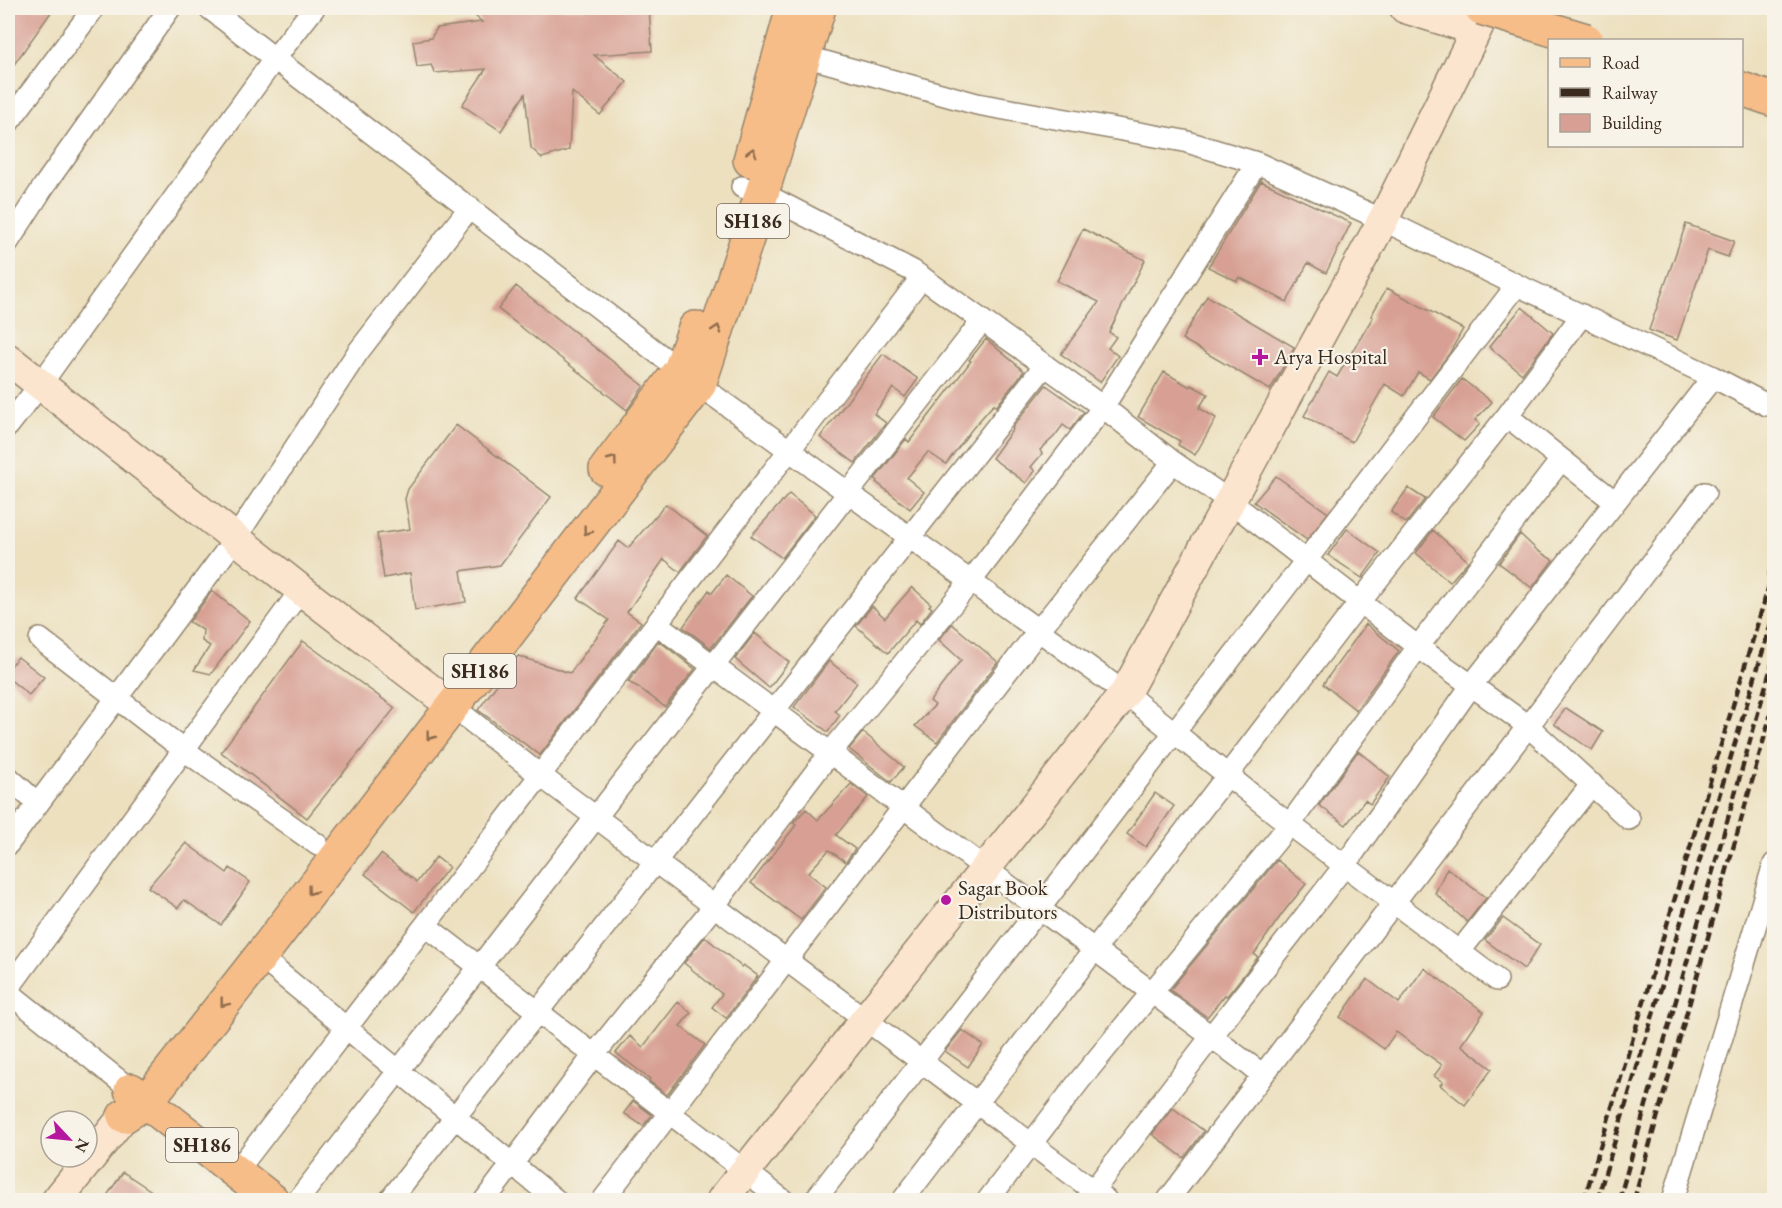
<svg xmlns="http://www.w3.org/2000/svg" width="1782" height="1208" font-family="'EB Garamond',serif">
<style>
.building{fill:#d8a094}
.lines{fill:none;stroke-linecap:round;stroke-linejoin:round}
.street-casing{stroke:#94856e;stroke-width:24}
.secondary-casing{stroke:#94856e;stroke-width:33}
.primary-casing{stroke:#94856e;stroke-width:36}
.street{stroke:#fff;stroke-width:21}
.secondary{stroke:#fce5cf;stroke-width:30}
.primary{stroke:#f7bd88;stroke-width:33}
.rail{stroke:#3b2a1e;stroke-width:4.5;stroke-dasharray:9 4.5;stroke-linecap:butt}
.primary-bridge-casing{stroke:#94856e;stroke-width:36;stroke-linecap:butt}
.primary-bridge{stroke:#f7bd88;stroke-width:33}
.oneway{stroke:#906c4e}
.poi-dot{fill:#b5179e;stroke:#f7f3e8;stroke-width:2}
.labels{text-anchor:middle;stroke-width:4.5;stroke-linejoin:round;paint-order:stroke}
.shield{fill:#f7f3e8;stroke:#73665b;stroke-width:1.5}
.shield-label{font-size:20px;font-weight:bold;fill:#3b2a1e}
.poi-label{font-size:21px;fill:#3b2a1e;stroke:#f7f3e8;text-anchor:start}
</style>
<rect width="100%" height="100%" fill="#f7f3e8"/>
<filter id="ink" filterUnits="userSpaceOnUse"><feTurbulence type="fractalNoise" baseFrequency=".0167" numOctaves="2"/><feDisplacementMap in="SourceGraphic" scale="12" xChannelSelector="R" yChannelSelector="G"/><feConvolveMatrix kernelMatrix="1 2 1 2 8 2 1 2 1" color-interpolation-filters="sRGB"/></filter>
<filter id="wash" filterUnits="userSpaceOnUse"><feTurbulence type="fractalNoise" baseFrequency=".008" numOctaves="4" result="noise"/><feDisplacementMap in="SourceGraphic" scale="24" xChannelSelector="R" yChannelSelector="G"/><feGaussianBlur stdDeviation="1.35" result="paint"/><feColorMatrix in="noise" values="0 0 0 0 0 0 0 0 0 0 0 0 0 0 0 0 0 1.4 0 .05"/><feComposite in="paint" operator="in"/></filter>
<g filter="url(#wash)">
<rect width="100%" height="100%" fill="#ece0bf"/>
<g id="blocks">
<path class="building" d="M8,8h46l-46,65z
M466,8h183l3,43 -58,4 33,27 -27,33 -28,-23 -3,58 -27,8 -11,-10 -6,-54 -24,37 -39,-26 24,-36 -51,4 -4,-8 -14,2 -4,-26 18,-3 6,-10 45,-6z
M1261,181l90,42 -25,50 -18,-10 -21,39 -48,-25 -2,4 -29,-14z
M1686,224l48,17 -6,16 -20,-7 -31,90 -28,-10z
M1083,229l62,31 -36,72 7,5 -8,11 10,8 -18,26 -39,-28 38,-52 -42,-21z
M516,286l128,100 -17,24 -129,-101z
M1387,288l76,41 -14,25 -19,25 -12,-7 -14,24 -19,-12 -33,58 -48,-26 25,-44 8,5 36,-60 -2,-1z
M1207,296l87,51 -24,43 -88,-51z
M1522,307l31,26 -31,41 -33,-27z
M986,339l38,32 -28,36 -2,-3 -22,25 -26,35 -18,-12 -21,26 17,14 -14,17 -34,-27 1,-2 -2,-1 31,-40 3,3 62,-81 -2,-1z
M883,354l35,25 -13,18 -12,-9 -19,26 12,9 -31,40 -35,-26z
M1164,372l26,15 1,-2 17,9 -9,14 17,10 -21,37 -17,-10 2,-4 -42,-24z
M1462,379l30,23 -17,18 5,4 -16,17 -31,-24z
M1046,385l38,27 -14,18 -7,-5 -9,12 -14,13 2,4 -11,13 4,4 -9,12 -34,-25 21,-29 -1,-1z
M456,425l95,72 -51,68 -39,6 5,31 -51,8 -5,-37 -26,5 -7,-44 33,-5 -5,-30 3,-10z
M1276,476l52,37 -21,27 -53,-38z
M1408,488l17,11 -19,24 -15,-11z
M789,494l26,21 -33,43 -31,-22z
M666,504l41,32 -27,36 -16,-13 -37,53 14,10 -101,133 -62,-45 40,-54 52,17 39,-53 -31,-22 41,-57 9,7z
M1347,529l33,24 -18,25 -34,-23z
M1433,530l35,31 -18,21 -34,-29z
M1520,534l18,17 15,9 -21,28 -33,-25z
M726,575l26,21 -41,52 -28,-21 26,-37 3,3z
M912,587l19,17 -2,2 3,2 -12,16 -4,-4 -28,33 -32,-27 16,-20 13,12z
M212,591l38,30 -39,53 -17,-4 16,-24 -8,-5 1,-11 -14,-8z
M952,624l46,38 -61,80 -22,-16 20,-21 -5,-4 31,-41 -22,-20z
M1366,624l33,27 -43,59 -33,-26z
M755,633l34,29 -20,26 -34,-29z
M303,641l92,67 -88,110 -86,-66z
M659,641l36,28 -30,38 -27,-20 -10,-5z
M18,657l26,20 -15,18 -21,-17v-9z
M829,661l28,22 -22,28 5,4 -12,17 -34,-25z
M1566,708l37,24 -11,18 -38,-26z
M863,732l41,35 -13,15 -42,-33z
M1358,751l32,26 -20,27 -5,-4 -19,25 -27,-20z
M851,784l17,13 -32,38 19,14 -9,13 -17,-12 -21,23 18,14 -25,33 -50,-37 45,-58 -3,-2 13,-14 12,11z
M1155,793l19,13 -28,41 -19,-13z
M186,843l41,30 3,-5 20,14 -29,43 -37,-25 -6,8 -30,-21z
M381,854l36,28 19,-25 13,10 -35,45 -49,-38z
M1277,860l29,24 -24,30 -28,40 4,3 -31,39 -2,-1 -18,22 -37,-27z
M1447,868l39,30 -19,24 -32,-29z
M1503,918l37,27 -16,24 -39,-29z
M705,937l37,30 1,-2 15,11 -32,42 -14,-11 10,-13 -38,-31z
M1424,968l60,44 -23,33 31,24 -27,36 -25,-20 3,-3 -9,-6 8,-11 -46,-33 -12,17 -44,-32 27,-38 32,24z
M678,1002l13,11 -11,13 25,19 -38,50 -18,-14 1,-2 -34,-26 14,-17 13,11z
M962,1030l21,15 -15,22 -23,-16z
M633,1101l19,14 -9,11 -19,-13z
M1173,1108l31,23 -20,27 -32,-24z
M123,1172l42,28h-61z"/>
</g>
</g>
<g filter="url(#ink)">
<use href="#blocks" fill-opacity="0" stroke="#94856e" stroke-width="1.5"/>
<g class="lines">
<g class="street-casing">
<path id="street" d="M209,8l490,377 426,308 151,121 221,166
M804,56l173,48 207,37 73,22 126,57 134,65 196,92 54,28
M8,123l86,-115
M742,187l20,6 151,78 190,136 70,55 58,40 187,145 110,79 101,93
M8,242l36,-56 126,-178
M1507,416l108,86
M8,426l32,-41 235,-327 39,-50
M657,624l606,451
M40,639l144,111 134,95
M452,706l89,70 565,424
M8,777l29,26
M8,844l227,-305 123,-187 112,-145
M426,926l357,274
M1460,951l132,-167
M260,957l296,243
M8,989l293,-399
M8,992l123,98
M236,1172l686,-895
M298,1200l684,-879
M390,1200l655,-835
M485,1200l109,-145 120,-149 116,-153 141,-172 132,-174 154,-244
M603,1200l436,-570 134,-168
M815,1200c234,-305 470,-608 702,-915
M903,1200l457,-598 147,-186 75,-101
M988,1200l92,-120 210,-256 128,-177 143,-187
M1086,1200l125,-163 134,-172 126,-179 242,-309
M1168,1200l537,-707
M1673,1200l101,-336"/>
</g>
<g class="secondary-casing">
<path id="secondary" d="M1405,8l71,22
M8,359l293,231 151,116
M57,1200l67,-84
M722,1200l403,-507 258,-473 104,-212"/>
</g>
<g class="primary-casing">
<path id="primary" d="M1742,89l32,11
M750,160l43,-152
M606,469l74,-99 15,-42
M131,1090l141,110
M124,1116l22,-14 114,-145 439,-572 63,-192 57,-185"/>
</g>
<use href="#street" class="street"/>
<use href="#secondary" class="secondary"/>
<use href="#primary" class="primary"/>
<path class="rail" d="M1769,577l5,-24
M1584,1200l190,-631
M1597,1200l177,-586
M1619,1200l155,-543
M1634,1200l140,-497"/>
<g class="primary-bridge-casing">
<path id="primary-bridge" d="M1481,8l105,32"/>
</g>
<use href="#primary-bridge" class="primary-bridge"/>
</g>
<defs><path id="oneway-chevron" d="M-2-3.5L2.5 0L-2 3.5" fill="none" stroke-width="1.6" stroke-linecap="round" stroke-linejoin="round" transform="scale(1.5)"/></defs>
<g class="oneway">
<use href="#oneway-chevron" transform="translate(752 152) rotate(-74)"/>
<use href="#oneway-chevron" transform="translate(717 329) rotate(-72)"/>
<use href="#oneway-chevron" transform="translate(613 460) rotate(-53)"/>
<use href="#oneway-chevron" transform="translate(587 531) rotate(127)"/>
<use href="#oneway-chevron" transform="translate(430 736) rotate(127)"/>
<use href="#oneway-chevron" transform="translate(311 891) rotate(127)"/>
<use href="#oneway-chevron" transform="translate(224 1003) rotate(128)"/>
</g>
</g>
<g class="poi-dot">
<path d="M1257 348h6v6h6v6h-6v6h-6v-6h-6v-6h6z"/>
<circle cx="946" cy="900" r="6"/>
</g>
<g class="labels">
<g class="shield">
<rect x="717" y="204" width="72" height="34" rx="4.5"/>
<rect x="444" y="654" width="72" height="34" rx="4.5"/>
<rect x="166" y="1128" width="72" height="34" rx="4.5"/>
</g>
<g class="shield-label">
<text x="753" y="228">SH186</text>
<text x="480" y="678">SH186</text>
<text x="202" y="1152">SH186</text>
</g>
<g class="poi-label">
<text x="1274" y="364">Arya Hospital</text>
<text x="958" y="895">Sagar Book<tspan x="958" dy="24">Distributors</tspan></text>
</g>
</g>
<rect width="1782" height="1208" fill="none" stroke="#f7f3e8" stroke-width="30"/>
<rect x="1548" y="39" width="195" height="108" fill="#f7f3e8" stroke="#aca397" stroke-width="1.5"/>
<rect x="1560" y="58" width="30" height="9" fill="#f7bd88" stroke="#aca397" stroke-width="1.5"/>
<text x="1602" y="69" font-size="18" fill="#3b2a1e">Road</text>
<rect x="1560" y="88" width="30" height="9" fill="#3b2a1e" stroke="#aca397" stroke-width="1.5"/>
<text x="1602" y="99" font-size="18" fill="#3b2a1e">Railway</text>
<rect x="1560" y="114" width="30" height="18" fill="#d8a094" stroke="#aca397" stroke-width="1.5"/>
<text x="1602" y="129" font-size="18" fill="#3b2a1e">Building</text>
<g transform="translate(69 1139) rotate(116)"><circle r="28" fill="#f7f3e8" stroke="#aca397" stroke-width="1.5"/>
<path d="M0-4.5L10 22L0 15L-10 22Z" fill="#b5179e"/>
<text y="-9" font-size="16" font-weight="bold" text-anchor="middle" fill="#3b2a1e">N</text>
</g>
</svg>
